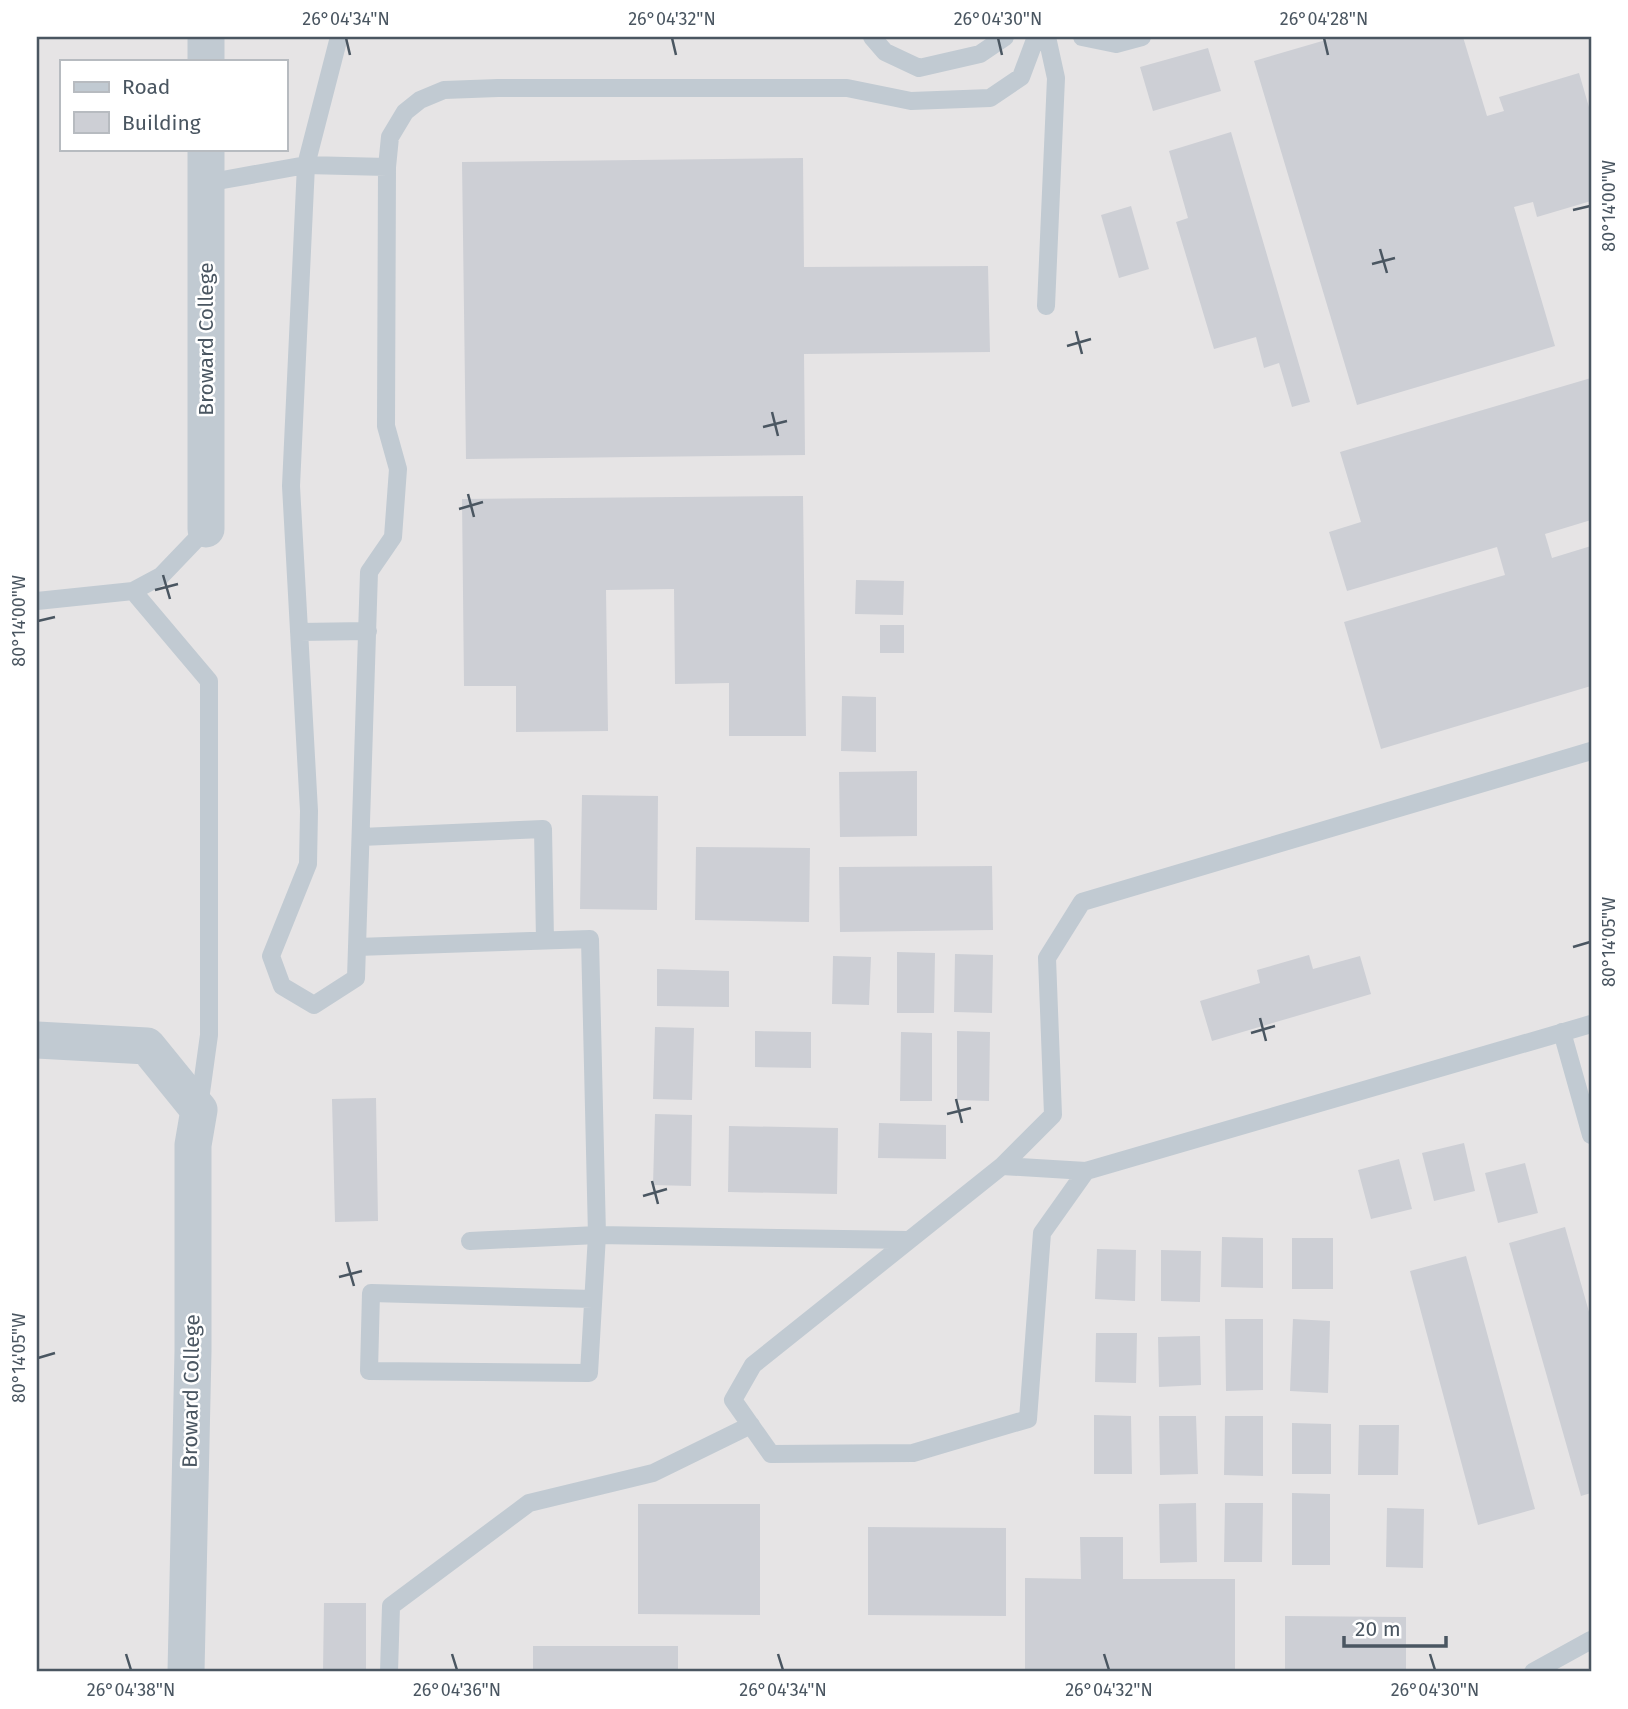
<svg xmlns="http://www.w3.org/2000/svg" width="1628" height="1709" font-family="'Fira Sans',sans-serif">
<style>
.education{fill:#e6e4e5;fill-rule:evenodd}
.building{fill:#cdcfd5}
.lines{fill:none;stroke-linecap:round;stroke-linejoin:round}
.service{stroke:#c1cad2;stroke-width:18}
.minor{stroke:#c1cad2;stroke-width:37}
.ticks{fill:none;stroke:#4a5661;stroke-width:2.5}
.labels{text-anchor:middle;stroke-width:5;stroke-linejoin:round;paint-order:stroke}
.street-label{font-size:21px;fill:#4a5661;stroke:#fff}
.neatline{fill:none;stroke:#4a5661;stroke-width:2.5}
.ticks-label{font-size:18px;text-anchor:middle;fill:#4a5661}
</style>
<rect width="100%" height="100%" fill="#f5f3f3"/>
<path class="education" d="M37,37h1554v1635h-1554zM61,61h224v88h-224z"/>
<path class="building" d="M1336,37h127l24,79 17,-5 -5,-14 80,-24 12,41v87l-54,16 -4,-15 -19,5 41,139 -198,59 -103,-344z
M1208,48l13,43 -68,20 -13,-44z
M1231,132l79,270 -18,5 -13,-44 -15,5 -8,-31 -42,12 -38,-127 12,-4 -19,-67z
M803,158l1,109 184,-1 2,86 -186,2 1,101 -339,4 -4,-297z
M1131,206l18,63 -30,9 -18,-63z
M1591,378v142l-46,14 7,24 39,-12v140l-210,63 -37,-127 161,-47 -8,-28 -150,44 -18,-59 32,-10 -21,-70z
M803,496l3,240h-77v-53l-54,1 -1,-95 -68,1 2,141 -92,1v-46h-52l-2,-187z
M856,580l48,1 -1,34 -48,-1z
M880,625h24v28h-24z
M842,696l34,1v55l-35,-1z
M917,771v65l-77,1 -1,-65z
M582,795l76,1 -1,114 -77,-1z
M696,847l114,1 -1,74 -114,-2z
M992,866l1,64 -153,2 -1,-65z
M897,952l38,1 -1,60h-37z
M955,954l38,1 -1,58 -38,-1z
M1309,955l4,14 47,-13 11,38 -159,47 -12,-40 60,-18 -3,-13z
M833,956l38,1 -2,48 -37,-1z
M657,969l72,2v36l-72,-1z
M655,1027l39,1 -2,72 -39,-1z
M755,1031l56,1v36l-56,-1z
M957,1031l33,1 -1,69 -32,-1z
M901,1032l31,1v68h-32z
M376,1098l2,123 -43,1 -3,-123z
M655,1114l37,1 -1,71 -38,-1z
M879,1123l67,2v34l-68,-1z
M729,1126l109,2 -1,66 -109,-2z
M1464,1143l11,48 -41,10 -12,-48z
M1399,1159l13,50 -41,10 -13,-49z
M1525,1163l13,50 -40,10 -13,-50z
M1565,1227l26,92v174l-10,3 -72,-253z
M1222,1237l41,1v50l-42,-1z
M1292,1238h41v51h-41z
M1097,1249l39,1 -1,51 -40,-2z
M1161,1250l40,1 -1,51 -39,-1z
M1466,1256l69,253 -57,16 -68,-254z
M1225,1319h38v71l-37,1z
M1293,1319l37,2 -2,72 -38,-2z
M1096,1333h41l-1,50 -41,-1z
M1200,1336l1,49 -42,2 -1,-50z
M1094,1415l37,1 1,58h-38z
M1159,1416h37l2,58 -38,1z
M1225,1416h38v60l-39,-1z
M1292,1423l39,1v50h-39z
M1359,1425h40l-1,50h-40z
M1292,1493l38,1v71h-38z
M1196,1503l1,59 -37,1 -1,-59z
M1225,1503h38l-1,59h-38z
M638,1504h122v111l-122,-1z
M1387,1508l37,1 -1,59 -37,-1z
M868,1527l138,1v88l-138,-1z
M1080,1537h43v42h112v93h-210v-94l56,1z
M324,1603h42v69h-43z
M1285,1616l121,1v55h-121z
M533,1646h145v26h-145z"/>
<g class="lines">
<path class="service" d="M339,37l-33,128 81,2
M872,37l13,15 34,16 61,-14 25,-17
M1082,37l34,7 26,-7
M206,183l100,-18 -15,321 18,325 -1,53 -37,92 11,30 32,19 42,-27 13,-406 24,-35 5,-68 -12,-43 1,-259 3,-30 15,-25 15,-12 24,-10 54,-2h349l64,13 79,-3 31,-21 15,-40
M1046,306l10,-228 -9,-41
M133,591l76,90v354l-10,72
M37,601l96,-10 28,-15 45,-47
M299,632l69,-1
M361,837l182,-8 2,111
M357,947l233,-8 7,296 -127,6
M1562,1032l29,103
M1002,1166l51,-51 -6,-157 35,-56 509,-151
M1086,1171l-44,62 -14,186 -115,34 -142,1 -38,-54 20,-35 249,-199 84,5 505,-147
M593,1299l-222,-6 -2,78 220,2 8,-138 311,5
M389,1672l2,-66 138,-103 124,-30 98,-48
M1533,1672l58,-32"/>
<path class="minor" d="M206,37v24
M206,529v-380
M37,1040l110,6 52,64 -6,35v206l-7,321"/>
</g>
<path class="ticks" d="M346,38l4,17M672,38l4,17M998,38l4,17M1324,38l4,17M1573,210l17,-4M1380,249l7,24M1372,264l23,-6M1076,331l6,23M1067,346l24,-7M772,412l6,24M763,427l24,-6M468,494l6,23M459,509l24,-7M163,575l7,24M155,590l23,-6M38,621l17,-4M1573,947l17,-5M1260,1018l6,23M1251,1033l24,-7M956,1099l6,24M947,1114l24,-6M652,1181l6,23M643,1196l24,-7M347,1262l7,24M339,1277l23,-6M38,1358l17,-5M126,1654l5,16M452,1654l5,16M778,1654l5,16M1104,1654l5,16M1430,1654l5,16"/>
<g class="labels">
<g class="street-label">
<text transform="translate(206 339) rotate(-90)" y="7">Broward College</text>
<text transform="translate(191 1391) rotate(-89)" y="7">Broward College</text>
</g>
</g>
<rect width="1628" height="1709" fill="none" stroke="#ffffff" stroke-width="77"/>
<rect x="60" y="60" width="228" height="91" fill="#ffffff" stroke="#b7bbc0" stroke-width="2"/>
<rect x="74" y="82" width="35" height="10" fill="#c1cad2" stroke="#b7bbc0" stroke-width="2"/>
<text x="122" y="94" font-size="21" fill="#4a5661">Road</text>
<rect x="74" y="112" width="35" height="21" fill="#cdcfd5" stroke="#b7bbc0" stroke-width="2"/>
<text x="122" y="130" font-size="21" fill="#4a5661">Building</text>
<path d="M1344 1636v10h102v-10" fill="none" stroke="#4a5661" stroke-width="3.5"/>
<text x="1355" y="1636" font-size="21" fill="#4a5661" stroke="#ffffff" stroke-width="5" paint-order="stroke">20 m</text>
<rect x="38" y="38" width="1552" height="1632" class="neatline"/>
<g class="ticks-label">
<text x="346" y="25">26°04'34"N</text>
<text x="672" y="25">26°04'32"N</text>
<text x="998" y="25">26°04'30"N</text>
<text x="1324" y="25">26°04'28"N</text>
<text transform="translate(1609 206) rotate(-90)" y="6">80°14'00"W</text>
<text transform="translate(19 621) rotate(-90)" y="6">80°14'00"W</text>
<text transform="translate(1609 942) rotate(-90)" y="6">80°14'05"W</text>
<text transform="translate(19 1358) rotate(-90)" y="6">80°14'05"W</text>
<text x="131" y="1696">26°04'38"N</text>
<text x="457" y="1696">26°04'36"N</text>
<text x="783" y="1696">26°04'34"N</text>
<text x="1109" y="1696">26°04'32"N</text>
<text x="1435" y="1696">26°04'30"N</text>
</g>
</svg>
